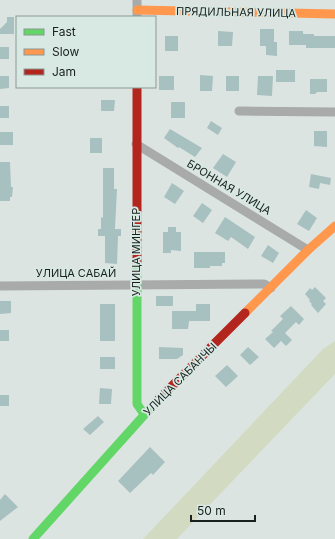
<svg xmlns="http://www.w3.org/2000/svg" width="335" height="539" font-family="Inter,sans-serif">
<style>
.green{fill:#d2dbc2}
.building{fill:#a7c0c0}
.lines{fill:none;stroke-linecap:round;stroke-linejoin:round}
.street{stroke:#a8aba9;stroke-width:9}
.fast{stroke:#63d668;stroke-width:9}
.slow{stroke:#ff974d;stroke-width:9}
.jam{stroke:#b3261e;stroke-width:9}
.labels{text-anchor:middle;stroke-width:3.5;stroke-linejoin:round;paint-order:stroke}
.street-label{font-size:11px;fill:#1a201e;stroke:#d8e8e3}
</style>
<rect width="100%" height="100%" fill="#dce4e2"/>
<path class="green" d="M335,341v33l-158,165h-34l180,-190z"/>
<path class="building" d="M7,17h7v17h-14v-5l7,-7z
M260,29h14v13h3v14l-11,-1v-9h-6z
M218,31l15,1 -1,14h-14z
M289,31h14v3h11v2h21v12h-29v-3h-17z
M165,36h13v15h-13z
M0,47h9v12h-9z
M276,70h19v12h-19z
M200,75l13,1 -1,15h-12z
M0,76h9v12l-9,1z
M159,76h15v14h-15z
M226,76h13v15h-13z
M258,76h15l-1,20 -15,-1z
M310,79h17v13h-10l-2,2h-5z
M101,100h14l-1,11h-13z
M171,102h14v16h-14z
M0,106h9v12h-9z
M211,121l11,7 -4,7 -11,-7z
M170,129l32,19 -7,9 -16,-10 -1,1 -14,-10z
M314,131h13v16l-13,-1z
M0,132h13v13h-13z
M90,138h12v15h-12z
M223,154l13,8 -9,15 -14,-9z
M0,162h10l1,25h2l-1,10h-2v4h-10z
M103,168h11v21h3l-2,40h6v7h-3l-1,28 -12,-1v-27h-7v-7h3v-12l2,1z
M311,174l20,4 -1,7 -10,-2 -1,6 -10,-2z
M172,183l12,8 -9,13 -11,-7z
M202,203l10,7 -9,13 -10,-7z
M306,210l11,8 -8,13 -12,-7z
M225,217l30,20 -7,12 -17,-12 -3,4 -13,-8z
M168,227h8v5h5v19l-10,-1v3h-8v-21h5z
M268,245l11,8 -6,10 -12,-7z
M194,252h31v11h-3v3h-12v2h-16z
M315,287l11,11 -3,3 3,3 -8,9 -7,-8 1,-1 -3,-3 1,-1 -5,-6 5,-6 2,2z
M156,296h17v10h-17z
M0,301h11v12l-11,1z
M100,304h15v37h-15z
M196,304h14v17h-21l-1,8h-16v-18h24z
M291,306l13,13 -5,6 -3,-3 -11,11 7,7 -6,6 -5,-5 -7,7 -9,-9 8,-7 -2,-1 12,-12 -3,-3z
M0,330h9v11h-9z
M159,347l24,1v7l-6,4h-18z
M248,347l11,10 -9,8 -10,-10z
M100,357h15v12h-15z
M227,365l11,11 -12,11 -11,-11z
M100,388l12,1 -1,15h-12z
M0,395h9v11h-9z
M98,416l6,6 -14,13 -7,-6z
M150,447l15,15 -12,13 -2,-2 -21,20 -12,-12z
M5,494l13,13 -18,14v-21z"/>
<g class="lines">
<path class="street" d="M137,17v-17
M239,111l96,1
M136,144l172,106
M0,286l264,-2 7,4"/>
<path class="fast" d="M137,263v141l7,10
M33,539l122,-136"/>
<path class="slow" d="M137,10l198,4
M245,313l63,-63 27,-24"/>
<path class="jam" d="M137,87v176
M155,403l90,-90"/>
</g>
<g class="labels">
<g class="street-label">
<text transform="translate(236 12) rotate(1)" y="4">ПРЯДИЛЬНАЯ УЛИЦА</text>
<text transform="translate(229 187) rotate(31)" y="4">БРОННАЯ УЛИЦА</text>
<text transform="translate(136 252) rotate(-90)" y="4">УЛИЦА МИНГЕР</text>
<text x="76" y="277">УЛИЦА САБАЙ</text>
<text transform="translate(180 379) rotate(-45)" y="4">УЛИЦА САБАНЧЫ</text>
</g>
</g>
<rect x="16" y="16" width="140" height="72" fill="#d8e8e3" stroke="#8c9894"/>
<rect x="24" y="29" width="20" height="6" fill="#63d668" stroke="#8c9894"/>
<text x="52" y="36" font-size="12" fill="#1a201e">Fast</text>
<rect x="24" y="49" width="20" height="6" fill="#ff974d" stroke="#8c9894"/>
<text x="52" y="56" font-size="12" fill="#1a201e">Slow</text>
<rect x="24" y="69" width="20" height="6" fill="#b3261e" stroke="#8c9894"/>
<text x="52" y="76" font-size="12" fill="#1a201e">Jam</text>
<path d="M191 515v6h64v-6" fill="none" stroke="#1a201e" stroke-width="2"/>
<text x="197" y="515" font-size="12" fill="#1a201e" stroke="#d8e8e3" stroke-width="3" paint-order="stroke">50 m</text>
</svg>
